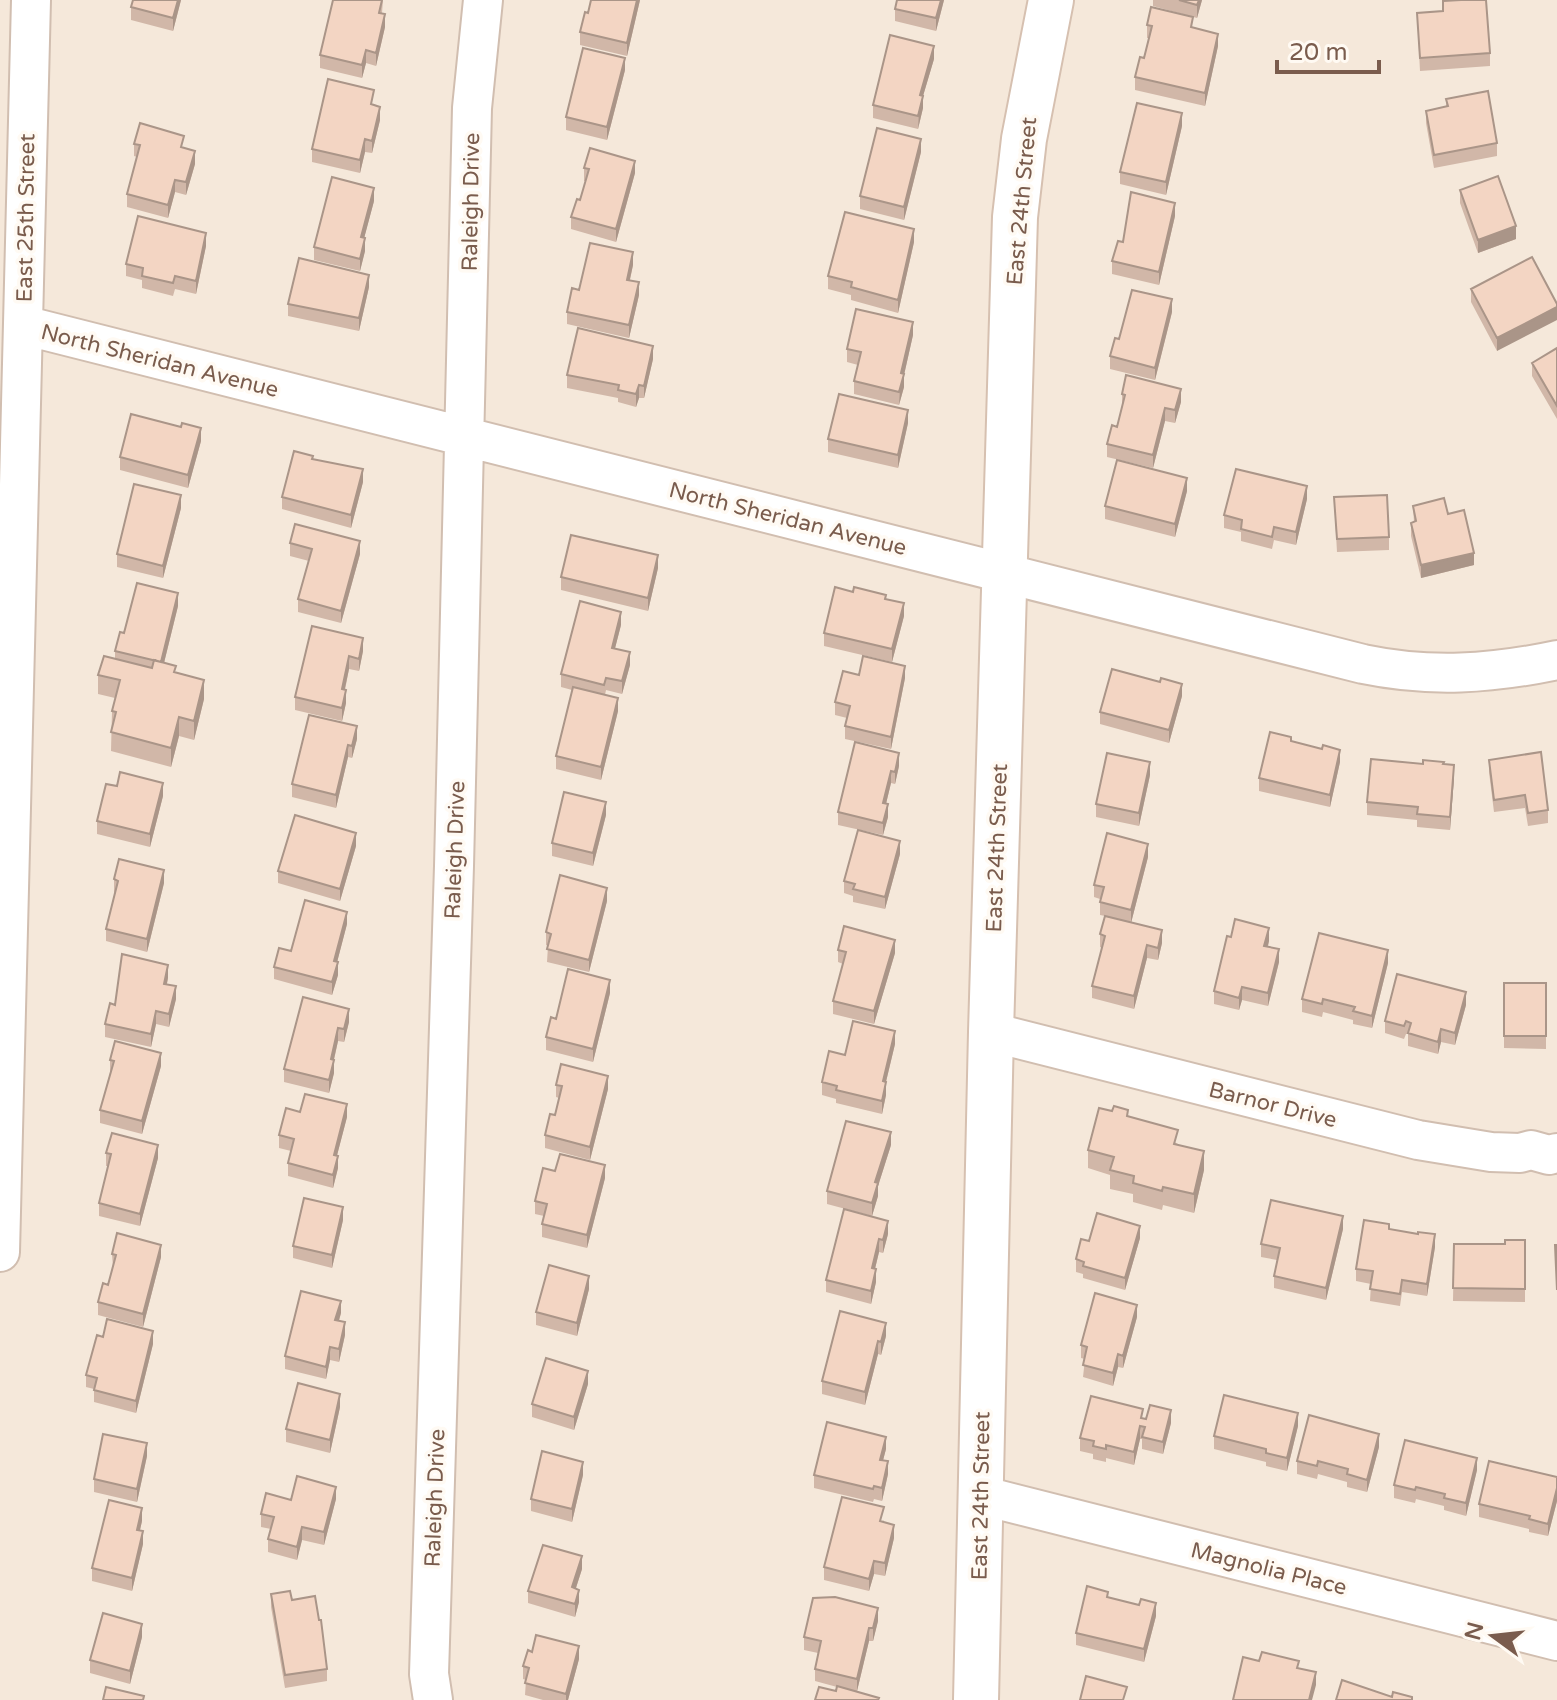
<svg xmlns="http://www.w3.org/2000/svg" width="1557" height="1700" font-family="'Varela Round',sans-serif">
<style>
.residential{fill:#f5e8da}
.lines{fill:none;stroke-linecap:round;stroke-linejoin:round}
.street-casing{stroke:#d1beb0;stroke-width:42}
.secondary-casing{stroke:#d6c0b0;stroke-width:48}
.street{stroke:#fff;stroke-width:38}
.secondary{stroke:#fff;stroke-width:44}
.wall{fill:#d1b7a8}
.shaded-wall{fill:#aa9588}
.building{fill:#f3d5c3;stroke:#aa9588;stroke-width:2}
.labels{text-anchor:middle;stroke-width:7;stroke-linejoin:round;paint-order:stroke}
.street-label{font-size:22px;fill:#7a5c4d;stroke:#fffaf3}
</style>
<rect width="100%" height="100%" fill="#fdf6ec"/>
<path class="residential" d="M0,0h1557v1700h-1557z"/>
<g class="lines">
<g class="street-casing">
<path id="street" d="M23,325l1340,339c67,14 128,10 194,-4
M991,1032l427,108 73,12 29,1 11,-3 18,5 8,-2
M0,1252l31,-1252
M980,1495l577,146
M433,1700l-4,-26 25,-808 18,-758 11,-108"/>
</g>
<g class="secondary-casing">
<path id="secondary" d="M976,1700l15,-668 24,-815 9,-78 27,-139"/>
</g>
<use href="#street" class="street"/>
<use href="#secondary" class="secondary"/>
</g>
<path class="wall" d="M133,0h48l-8,31 -42,-11v-13z
M383,0l-1,13 3,14 -9,39 -10,-3 -4,15 -42,-10v-13z
M640,0l-13,56 -47,-11v-13l8,-19z
M944,0l-8,31 -41,-10v-12z
M1153,0h49l-5,18 -44,-12z
M1417,13l73,40v13l-70,5z
M1147,25l46,3 25,18 -13,60 -70,-16v-13l9,-19 5,-20h-2z
M934,59l-11,37v12l-5,21 -45,-11v-13z
M625,70l-18,70 -41,-10v-13z
M1446,99l51,44v13l-63,12 -8,-45v-12l20,-4z
M374,105l6,15 -8,33 -7,-1 -5,21 -48,-11v-13z
M1182,126l-16,69 -46,-11v-12z
M134,144l50,4 11,16 -9,31 -11,-3 -7,26 -41,-11v-13l10,-37 -3,-1z
M921,152l-17,68 -44,-11v-13z
M584,168l51,5 -19,69 -45,-13v-12l9,-17 6,-19h-2z
M1460,190l56,49 -38,14 -18,-50z
M374,201l-10,37 1,13 -5,20 -46,-11v-13z
M1175,216l-16,69 -47,-11v-13l11,-19z
M914,242l-16,71 -47,-13v-5l-23,-6v-13z
M206,246l-10,48 -21,-5 -2,7 -31,-8v-8l-16,-4v-12z
M1532,257l-35,94 -26,-49v-13z
M633,265l-3,15 9,15 -10,43 -62,-14v-12l12,-22z
M369,287l-10,44 -71,-15v-12z
M1172,312l-17,68 -45,-11v-13z
M913,335l-9,40v12l-5,18 -45,-11v-13l4,-16 -11,-3v-13z
M1557,348v71l-25,-43v-13z
M653,359l-9,39h-5l-3,9 -18,-5v-4l-51,-10v-13z
M1122,394l59,8 -6,21 -10,-2 -12,47 -46,-11v-13l10,-17 5,-20z
M908,423l-10,45 -70,-16v-13z
M201,441l-13,47 -68,-18v-13z
M313,460l50,22 -12,46 -69,-19v-12z
M1187,491l-12,46 -70,-18v-13z
M1334,497l55,40v13l-52,2z
M1307,499l-11,46 -22,-5 -2,9 -31,-8v-9l-17,-4v-13z
M1413,506l61,59 -53,13 -10,-42v-13l3,-1z
M181,508l-18,70 -46,-11v-13z
M290,543l70,11 -19,69 -43,-11v-13l11,-38 -19,-5z
M658,568l-10,43 -87,-21v-13z
M178,606l-14,57 40,36 -10,41 -15,-4 -8,31 -60,-16 1,-40 3,-13 -17,-4v-19l17,-16v-8l9,-18z
M904,616l-12,46 -68,-16v-13z
M621,625l-6,23 15,17 -8,29 -16,-4 -1,5 13,16 -17,69 -45,-11v-13l16,-66 -11,-3v-13z
M312,626l51,25 -4,20 -10,-2 -4,21 1,13 -4,18 -47,-11v-13z
M859,675l46,3 -14,71 -46,-10v-13l2,-8 -12,-3v-13z
M1182,696l-13,47 -69,-19v-12z
M357,739l-5,19 -4,-1 -12,51 -44,-11v-13z
M1489,760l59,50v13l-20,3 -3,-18 -31,4 -5,-40z
M1340,762l-10,45 -71,-16v-13z
M1423,764h21l10,14 -4,52 -33,-3v-7l-50,-5v-13z
M899,766l-4,18 -4,-1 -5,21 2,13 -5,18 -45,-10v-13z
M1150,775l-11,51 -43,-9v-13z
M163,796l-13,51 -53,-13v-13z
M606,815l-13,51 -41,-10v-13z
M356,846l-16,55 -62,-18v-12z
M900,854l-15,55 -32,-7v-6l-9,-3v-12z
M1148,857l-17,66 31,20 -4,17 -11,-2 -13,51 -42,-11v-12l10,-38 -2,-1v-13l5,-18 -5,-1v-16l-6,-2v-12z
M114,879l50,4 -17,69 -41,-11v-12l9,-37h-1z
M607,901l-18,71 -42,-10 1,-16 -2,-1v-13z
M347,924l-10,38 1,13 -6,20 -58,-16v-12l17,-16z
M1231,937l38,4 -1,6 11,15 -11,44 -26,-6 -3,10 -25,-6v-13z
M838,950l57,3 -21,71 -41,-10v-13l10,-37 -5,-2z
M1388,963l-16,65 -19,-4v-4l-30,-8 -1,5 -20,-5v-13z
M168,978l-1,6 9,15 -7,28 -13,-3 -5,23 -46,-10v-13l10,-19z
M1504,983h42v66l-42,-1z
M610,993l-17,69 -47,-12v-13l10,-18z
M303,997l46,25 -5,20 -6,-1 -4,19v13l-5,20 -45,-11v-13z
M1466,1005l-11,40 -14,-3 -3,12 -30,-8v-12h-2l-2,5 -19,-6v-12z
M895,1044l-9,38v13l-4,19 -46,-11v-4l-14,-4v-13l23,-27z
M110,1060l51,6 -19,68 -42,-11v-13l10,-37z
M556,1085l52,4 -18,71 -45,-12v-13l10,-20 4,-17 -3,-1z
M300,1112l47,5 -10,38 1,13 -5,20 -45,-12v-13l3,-12 -12,-3v-13z
M1128,1116l50,28 26,26 -10,43 -31,-8 -1,5 -29,-8v-8l-23,-5v-14l-22,-7v-18z
M891,1145l-13,41v10l-6,20 -45,-12v-13z
M106,1153l52,5 -18,68 -41,-10v-13l9,-37h-2z
M555,1171l50,7 -18,70 -45,-11v-13l2,-8 -9,-2v-13z
M343,1220l-11,48 -39,-10v-12z
M1343,1229l-17,71 -52,-12v-12l3,-16 -16,-3v-13z
M1389,1229l46,18 -8,49 -25,-4 -2,14 -30,-5 1,-17 -15,-3v-12z
M888,1234l-5,19 -4,-1 -4,17 1,13 -5,22 -45,-12v-12z
M1140,1238l-15,52 -42,-12v-4l-7,-2v-13l13,-18z
M1525,1240v62l-72,-1 1,-57h51z
M112,1254l49,3 -18,70 -45,-12v-13l10,-17 5,-18z
M589,1289l-12,47 -41,-11v-13z
M341,1313l-2,8 6,14 -6,27 -9,-2 -4,19 -41,-10v-13z
M1137,1317l-14,51 -5,-1 -5,19 -30,-9 2,-18 -4,-1v-13z
M886,1336l-5,19 -3,-1 -13,51 -43,-11v-13z
M103,1337l50,7 -17,69 -42,-11v-13l-8,-2v-12z
M588,1384l-14,46 -42,-13v-13z
M340,1407l-10,46 -44,-11v-13z
M1143,1419l28,4 -8,31 -21,-5v-10h-2l-6,26 -28,-7v4l-13,-3v-5l-13,-3v-13z
M1298,1426l-11,45 -21,-5v-4l-52,-13v-13z
M1379,1447l-12,45 -20,-5v-5l-29,-8 -1,5 -20,-5v-13z
M886,1449l-3,11 5,14 -6,27 -8,-2 -1,3 -59,-14v-13z
M147,1456l-10,46 -43,-10v-13z
M1477,1470l-11,46 -22,-6v-4l-28,-7 -1,4 -21,-5v-13z
M583,1475l-11,47 -41,-11v-12z
M1557,1477v24l-9,35 -19,-4v-3l-50,-12v-13z
M336,1499l-12,46 -22,-5 -5,20 -29,-8v-13l3,-10 -10,-2v-13l30,-14z
M884,1520l-1,2 11,16 -9,38 -11,-2 -5,17 -45,-11v-13z
M142,1521l-2,9 3,14 -11,47 -40,-10v-13z
M582,1569l-6,19 3,14 -4,15 -47,-14v-12z
M271,1594l21,6 35,69v12l-42,7 -14,-81z
M1156,1616l-12,46 -68,-17v-12z
M878,1621l-5,20h-4l-12,50 22,9 -43,-9 1,-4 -22,-6v-12l3,-16 -14,-3v-13z
M142,1637l-12,47 -40,-11v-13z
M579,1659l-11,41h-25l-18,-5 1,-15 -3,-1v-13z"/>
<path class="shaded-wall" d="M178,0h3l-8,31v-13z
M637,0h3l-13,56v-13z
M941,0h3l-8,31v-13z
M1199,0h3l-5,18v-13z
M385,14v13l-9,39v-13z
M1218,34v12l-13,60v-13z
M934,46v13l-11,37v12l-5,21 2,-34z
M366,50v13l-4,15v-13z
M625,58v12l-18,70v-13z
M380,107v13l-8,33v-12z
M1182,113v13l-16,69v-13z
M365,139v13l-5,21v-13z
M921,139v13l-17,68v-13z
M195,151v13l-9,31v-13z
M635,161v12l-19,69v-13z
M175,180v12l-7,26v-13z
M374,188v13l-13,49v-13z
M1175,203v13l-16,69v-13z
M1516,226v13l-38,14v-13z
M914,229v13l-16,71v-13z
M206,233v13l-10,48v-13z
M365,238v13l-5,20v-12z
M633,252v13l-6,27v-12z
M369,275v12l-10,44v-13z
M639,282v13l-10,43v-13z
M1172,299v13l-17,68v-12z
M1557,307v13l-60,31v-13z
M913,322v13l-9,40v12l-5,18 2,-32z
M653,346v13l-9,39v-12z
M639,385v13l-3,9v-13z
M1181,389v13l-6,21v-13z
M1165,408v13l-12,47v-13z
M908,410v13l-10,45v-13z
M201,428v13l-13,47v-13z
M363,469v13l-12,46v-13z
M1187,478v13l-12,46v-13z
M1307,486v13l-11,46v-13z
M181,495v13l-18,70v-12z
M360,541v13l-19,69v-12z
M1474,553v12l-53,13v-13z
M658,555v13l-10,43v-13z
M178,593v13l-17,69v-13z
M904,603v13l-12,46v-13z
M621,612v13l-9,35v-12z
M363,638v13l-4,20v-12z
M630,652v13l-8,29v-13z
M349,656v13l-7,33v-13z
M905,666v12l-14,71v-12z
M204,680v19l-10,41v-19z
M1182,684v12l-13,47v-13z
M346,690v13l-4,18v-13z
M618,698v13l-17,69v-13z
M179,717v19l-8,31v-19z
M357,726v13l-5,19v-12z
M348,745v12l-12,51v-13z
M1340,750v12l-10,45v-12z
M899,753v13l-4,18v-12z
M1150,762v13l-11,51v-13z
M1454,765v13l-4,52v-13z
M891,771v12l-8,33v-13z
M163,783v13l-13,51v-13z
M606,802v13l-13,51v-13z
M888,804v13l-5,18v-12z
M356,833v13l-16,55v-12z
M900,841v13l-15,55v-12z
M1148,844v13l-17,66v-13z
M164,870v13l-17,69v-13z
M607,888v13l-18,71v-12z
M347,912v12l-13,50v-13z
M1269,928v13l-5,18v-13z
M1162,930v13l-4,17v-12z
M895,940v13l-21,71v-13z
M1147,945v13l-13,51v-13z
M1279,949v13l-11,44v-13z
M1388,950v13l-16,65v-12z
M338,962v13l-6,20v-13z
M168,965v13l-4,18v-12z
M610,980v13l-17,69v-13z
M176,986v13l-7,28v-13z
M1242,987v13l-3,10v-12z
M1466,992v13l-11,40v-12z
M349,1009v13l-5,20v-13z
M156,1011v13l-5,23v-13z
M338,1028v13l-7,31v-13z
M1441,1029v13l-3,12v-12z
M895,1031v13l-12,50v-13z
M161,1053v13l-19,68v-13z
M334,1060v13l-5,20v-13z
M608,1076v13l-18,71v-13z
M886,1082v13l-4,19v-13z
M347,1104v13l-13,50v-12z
M891,1132v13l-13,41v10l-6,20v-13l3,-21z
M158,1145v13l-18,68v-12z
M1204,1151v19l-10,43v-19z
M338,1156v12l-5,20v-13z
M605,1165v13l-18,70v-13z
M343,1207v13l-11,48v-13z
M1343,1216v13l-17,71v-12z
M888,1221v13l-5,19v-13z
M1140,1226v12l-15,52v-12z
M1435,1234v13l-8,49v-12z
M879,1239v13l-7,29v-13z
M161,1245v12l-18,70v-13z
M876,1269v13l-5,22v-13z
M589,1276v13l-12,47v-13z
M341,1301v12l-6,20v-13z
M1137,1305v12l-14,51v-12z
M345,1322v13l-6,27v-13z
M886,1323v13l-5,19v-13z
M153,1331v13l-17,69v-12z
M878,1341v13l-13,51v-13z
M330,1347v13l-4,19v-12z
M1118,1354v13l-5,19v-13z
M588,1371v13l-14,46v-13z
M340,1394v13l-10,46v-13z
M1171,1410v13l-8,31v-12z
M1298,1413v13l-11,45v-13z
M1140,1426v13l-6,26v-13z
M1379,1434v13l-12,45v-12z
M886,1437v12l-6,23v-12z
M147,1443v13l-10,46v-13z
M1477,1458v12l-11,46v-13z
M888,1461v13l-6,27v-13z
M583,1462v13l-11,47v-13z
M336,1487v12l-12,46v-13z
M1557,1488v13l-9,35v-12z
M142,1508v13l-5,22v-13z
M894,1525v13l-9,38v-13z
M302,1527v13l-5,20v-13z
M143,1531v13l-11,47v-13z
M582,1556v13l-10,31v-13z
M874,1561v13l-5,17v-12z
M579,1590v12l-4,15v-13z
M1156,1603v13l-12,46v-13z
M878,1608v13l-5,20v-13z
M142,1624v13l-12,47v-13z
M869,1628v13l-12,50v-12z
M579,1646v13l-11,41h-2v-6z
M1316,1672v13l-4,15h-3z"/>
<path class="building" d="M133,0h45l-5,18 -42,-11z
M333,0h49l-3,13 6,1 -9,39 -10,-3 -4,15 -42,-10z
M591,0h46l-10,43 -47,-11 5,-20 3,1z
M897,0h44l-5,18 -41,-9z
M1179,0h20l-2,5z
M1461,0h25l4,53 -70,5 -3,-45 26,-2v-10z
M1151,7l42,10 -2,10 27,7 -13,59 -70,-16 5,-20 4,1 8,-32 -5,-1z
M890,35l44,11 -14,49 3,1 -5,20 -45,-11z
M583,48l42,10 -18,69 -41,-10z
M328,79l46,11 -3,14 9,3 -8,34 -7,-2 -5,21 -48,-11z
M1488,91l9,52 -63,12 -8,-44 22,-5 -2,-7z
M1137,103l45,10 -16,69 -46,-10z
M140,123l44,13 -3,11 14,4 -9,31 -11,-2 -7,25 -41,-11 13,-49 -6,-1z
M877,128l44,11 -17,68 -44,-11z
M590,148l45,13 -19,68 -45,-12 6,-18 3,1 9,-31 -5,-1z
M1498,176l18,50 -38,14 -18,-50z
M332,177l42,11 -13,49 4,1 -5,21 -46,-12z
M1131,192l44,11 -16,69 -47,-11 6,-20 5,1z
M845,212l69,17 -16,71 -47,-13 1,-5 -24,-6z
M138,216l68,17 -10,48 -21,-5 -2,7 -31,-7 1,-8 -17,-4z
M590,243l43,9 -6,28 12,2 -10,43 -62,-13 5,-24 7,2z
M1532,257l25,47v3l-60,31 -26,-49z
M299,258l70,17 -10,43 -71,-14z
M1132,290l40,9 -17,69 -45,-12 5,-18 4,1z
M856,309l57,13 -12,51 3,1 -5,18 -45,-11 7,-29 -14,-3z
M578,328l75,18 -9,40 -5,-1 -3,9 -18,-4 1,-5 -52,-10z
M1557,348v58l-25,-43z
M1126,375l55,14 -6,21 -10,-2 -12,47 -46,-11 5,-19 5,2 8,-32 -3,-1z
M839,394l69,16 -10,45 -70,-16z
M131,414l50,13 1,-4 19,5 -13,47 -68,-18z
M294,451l19,5 -1,3 51,10 -12,46 -69,-18z
M1117,460l70,18 -12,46 -70,-18z
M1236,469l71,17 -11,46 -22,-5 -2,10 -31,-8 1,-9 -18,-5z
M134,484l47,11 -18,71 -46,-12z
M1387,495l2,42 -52,2 -3,-42z
M1444,498l4,16 16,-4 10,43 -53,12 -10,-42 5,-2 -3,-15z
M295,524l65,17 -19,70 -43,-12 14,-50 -22,-6z
M571,535l87,20 -10,43 -87,-21z
M137,583l41,10 -17,69 -46,-11 5,-19 4,1z
M835,587l18,5 1,-5 32,8 -1,4 19,4 -12,46 -68,-16z
M580,601l41,11 -9,36 18,4 -8,29 -16,-3 -2,7 -43,-11z
M312,626l51,12 -4,21 -10,-3 -7,33 4,1 -4,18 -47,-11z
M104,656l48,12 2,-8 22,6 -2,6 30,8 -10,41 -15,-4 -8,31 -60,-16 5,-20 -4,-1 8,-31 -22,-5z
M863,656l42,10 -14,71 -46,-11 5,-20 -15,-4 8,-31 16,4z
M1112,669l48,13 1,-4 21,6 -13,46 -69,-18z
M573,687l45,11 -17,69 -45,-11z
M309,715l48,11 -5,20 -4,-1 -12,50 -44,-11z
M1270,732l21,5v4l31,8 1,-4 17,5 -10,45 -71,-17z
M855,742l44,11 -4,19 -4,-1 -8,32 5,1 -5,19 -45,-11z
M1541,752l7,58 -20,3 -3,-18 -31,5 -5,-40z
M1107,753l43,9 -11,51 -43,-9z
M1371,759l52,5v-4l21,2 -1,2 11,1 -4,52 -33,-3 1,-7 -51,-5z
M120,772l43,11 -13,51 -53,-13 9,-37 11,2z
M564,792l42,10 -13,51 -41,-10z
M295,815l61,18 -16,56 -62,-18z
M858,830l42,11 -15,56 -32,-8 2,-5 -11,-3z
M1107,833l41,11 -17,66 -31,-8 4,-15 -10,-2z
M119,859l45,11 -17,69 -41,-10 12,-48 -4,-2z
M560,875l47,13 -18,72 -42,-11 4,-15 -5,-2z
M305,900l42,12 -13,49 4,1 -6,20 -58,-15 5,-19 12,3z
M1105,916l57,14 -4,18 -11,-3 -13,51 -42,-10 13,-50 -5,-2z
M1235,919l34,9 -5,18 15,3 -11,44 -26,-6 -3,11 -25,-7 13,-55 4,1z
M844,926l51,14 -21,71 -41,-10 13,-49 -8,-2z
M1319,933l69,17 -16,66 -19,-5 2,-4 -32,-8 -1,5 -20,-5z
M122,954l46,11 -4,19 12,2 -7,28 -13,-3 -5,23 -46,-10 5,-21 5,2z
M568,969l42,11 -17,69 -47,-12 5,-20 5,2z
M1397,974l69,18 -11,41 -14,-4 -3,13 -30,-9 3,-10 -5,-2 -2,5 -19,-5z
M1504,983h42v53h-42z
M303,997l46,12 -5,20 -6,-1 -7,31 3,1 -5,20 -45,-11z
M853,1021l42,10 -12,50 3,1 -4,19 -46,-11 1,-4 -15,-4 7,-31 16,4z
M115,1041l46,12 -19,68 -42,-11 14,-49 -4,-1z
M561,1064l47,12 -18,71 -45,-12 5,-21 5,1 7,-29 -6,-1z
M305,1094l42,10 -13,51 4,1 -5,19 -45,-12 6,-24 -15,-4 7,-27 14,4z
M1114,1106l14,4 -1,6 51,14 -4,14 30,7 -10,43 -31,-7 -1,4 -29,-8 1,-7 -24,-6 4,-13 -26,-7 11,-42 13,3z
M846,1121l45,11 -16,50 3,1 -6,20 -45,-12z
M112,1133l46,12 -18,69 -41,-11 12,-49 -5,-1z
M560,1154l45,11 -18,70 -45,-11 5,-20 -12,-3 8,-33 12,3z
M304,1198l39,9 -11,48 -39,-9z
M1271,1200l72,16 -17,72 -52,-12 6,-28 -19,-4z
M844,1209l44,12 -5,19 -4,-1 -7,29 4,1 -5,22 -45,-11z
M1097,1213l43,13 -15,52 -42,-12 1,-4 -8,-3 5,-20 8,2z
M1364,1220l25,4v5l29,5v-2l17,2 -8,50 -25,-4 -2,14 -30,-5 3,-18 -17,-2z
M117,1233l44,12 -18,69 -45,-12 5,-19 5,2 8,-30 -4,-1z
M1505,1240h20v49l-72,-1 1,-44h51z
M1555,1245h2v45z
M549,1265l40,11 -12,47 -41,-11z
M301,1291l40,10 -6,19 10,2 -6,27 -9,-2 -4,20 -41,-11z
M1095,1293l42,12 -14,51 -5,-2 -5,19 -30,-8 4,-18 -6,-2z
M840,1311l46,12 -5,19 -3,-1 -13,51 -43,-11z
M107,1319l46,12 -17,70 -42,-11 3,-12 -11,-3 11,-40 6,2z
M546,1358l42,13 -14,46 -42,-13z
M298,1383l42,11 -10,46 -44,-11z
M1224,1395l74,18 -11,45 -21,-5v-4l-52,-13z
M1091,1396l52,13 -2,9 5,1 4,-14 21,5 -8,32 -21,-5 3,-10 -5,-1 -6,26 -28,-7v4l-13,-3 1,-5 -14,-3z
M1309,1415l70,19 -12,46 -20,-6 1,-5 -30,-8 -1,5 -20,-5z
M827,1422l59,15 -6,23 8,1 -6,27 -8,-2 -1,3 -59,-14z
M103,1434l44,9 -10,46 -43,-10z
M1405,1440l72,18 -11,45 -22,-5 1,-4 -29,-7 -1,3 -21,-5z
M542,1451l41,11 -11,47 -41,-10z
M1489,1461l68,16v11l-9,36 -19,-5 1,-3 -51,-12z
M297,1476l39,11 -12,45 -22,-5 -5,20 -29,-8 6,-22 -13,-3 5,-21 25,7z
M842,1497l42,10 -4,14 14,4 -9,38 -11,-2 -5,18 -45,-12z
M109,1500l33,8 -5,22 6,1 -11,47 -40,-10z
M543,1545l39,11 -10,31 7,3 -4,14 -47,-13z
M1087,1586l21,6 -1,5 32,8 2,-6 15,4 -12,46 -68,-16z
M290,1591l2,9 23,-4 4,24h2l6,49 -42,6 -14,-81z
M835,1597l43,11 -5,20h-4l-12,51 -42,-10 6,-28 -17,-4 9,-39z
M103,1613l39,11 -12,47 -40,-11z
M536,1635l43,11 -13,48 -41,-11 4,-15 -6,-2 5,-16 4,2z
M1262,1652l37,9 -2,7 19,4 -7,28h-76l10,-43 16,4z
M1086,1676l41,11 -4,13h-43z
M1342,1680l50,17 1,-5 19,5v3h-76z
M837,1686l42,12 -1,2h-63l4,-13 17,4z
M106,1687l38,9 -1,4h-40z"/>
<g class="labels">
<g class="street-label">
<text transform="translate(1021 201) rotate(-85)" y="8">East 24th Street</text>
<text transform="translate(470 202) rotate(-89)" y="8">Raleigh Drive</text>
<text transform="translate(25 218) rotate(-89)" y="8">East 25th Street</text>
<text transform="translate(160 360) rotate(14)" y="8">North Sheridan Avenue</text>
<text transform="translate(788 518) rotate(14)" y="8">North Sheridan Avenue</text>
<text transform="translate(996 848) rotate(-88)" y="8">East 24th Street</text>
<text transform="translate(454 850) rotate(-88)" y="8">Raleigh Drive</text>
<text transform="translate(1273 1104) rotate(14)" y="8">Barnor Drive</text>
<text transform="translate(980 1496) rotate(-89)" y="8">East 24th Street</text>
<text transform="translate(434 1498) rotate(-88)" y="8">Raleigh Drive</text>
<text transform="translate(1269 1568) rotate(14)" y="8">Magnolia Place</text>
</g>
</g>
<g transform="translate(1493 1636) rotate(285)" stroke="#fffaf3" stroke-width="6" paint-order="stroke">
<path d="M0-6L14 30L0 20L-14 30Z" fill="#7a5c4d"/>
<text y="-12" font-size="22" font-weight="bold" text-anchor="middle" fill="#7a5c4d">N</text>
</g>
<path d="M1277 60v12h102v-12" fill="none" stroke="#7a5c4d" stroke-width="4"/>
<text x="1289" y="60" font-size="24" fill="#7a5c4d" stroke="#fffaf3" stroke-width="6" paint-order="stroke">20 m</text>
</svg>
